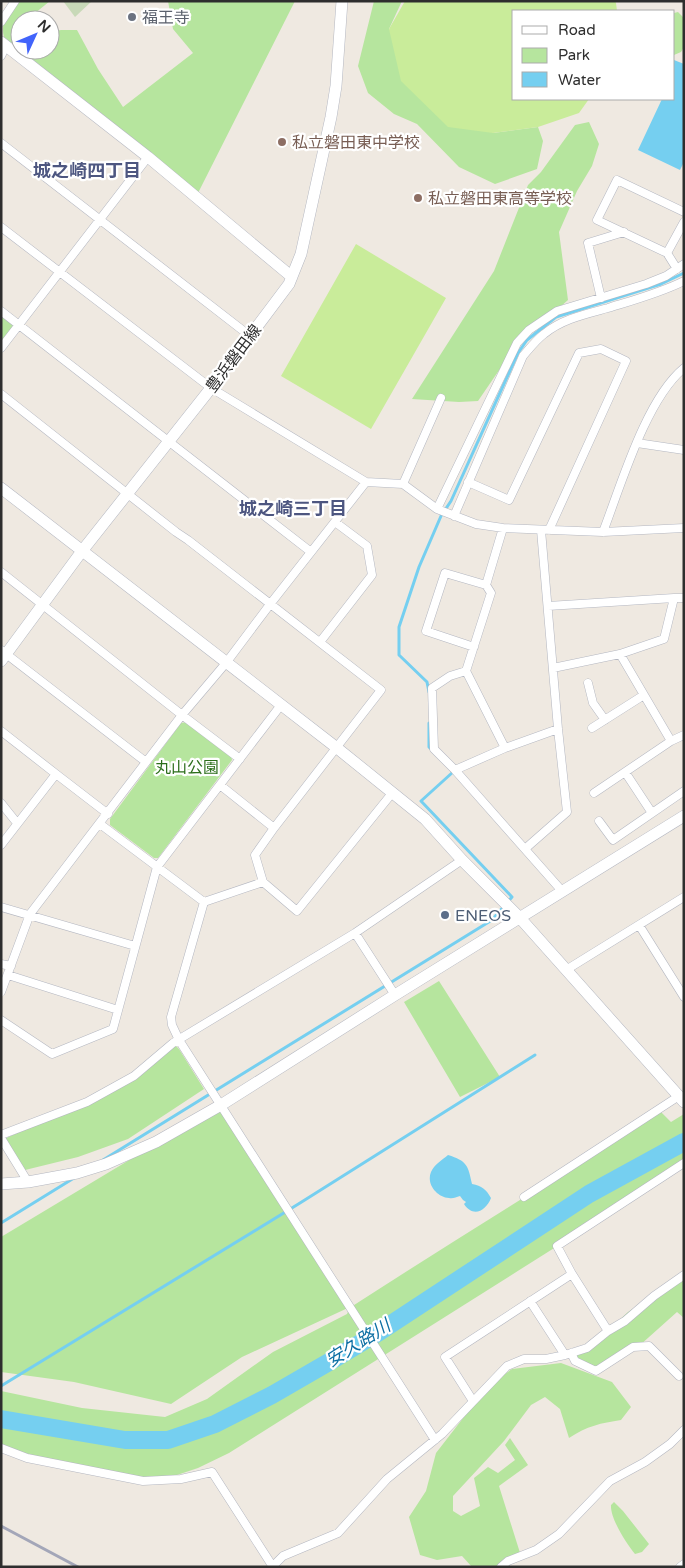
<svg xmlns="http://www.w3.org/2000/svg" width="685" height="1568" font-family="'Varela Round','Noto Sans JP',sans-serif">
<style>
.green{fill:#b6e59e}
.cemetery{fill:#c8d9b8}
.pitch{fill:#c9ec9a}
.water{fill:#75cff0}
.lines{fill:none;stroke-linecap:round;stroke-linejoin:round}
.stream{stroke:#75cff0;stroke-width:3}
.river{stroke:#75cff0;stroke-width:18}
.street-casing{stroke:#b4b7c1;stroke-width:9}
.secondary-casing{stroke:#b4b7c1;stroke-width:12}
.street{stroke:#fff;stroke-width:8}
.secondary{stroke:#fff;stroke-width:11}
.rail{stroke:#a3a6b8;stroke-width:3}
.worship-dot{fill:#6b7280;stroke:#fff;stroke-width:2}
.education-dot{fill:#8d6e63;stroke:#fff;stroke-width:2}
.service-dot{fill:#5c6f8a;stroke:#fff;stroke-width:2}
.labels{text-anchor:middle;stroke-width:4.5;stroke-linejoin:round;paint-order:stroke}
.worship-label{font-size:16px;fill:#5b616d;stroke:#fff;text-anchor:start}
.education-label{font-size:16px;fill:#785e54;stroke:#fff;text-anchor:start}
.street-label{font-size:16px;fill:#2e2e2e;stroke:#fff}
.park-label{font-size:16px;fill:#2c6e1b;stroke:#fff}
.service-label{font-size:16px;fill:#4e5e75;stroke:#fff;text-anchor:start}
.neighbourhood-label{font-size:18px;font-weight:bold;fill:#4d5680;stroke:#fff}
.water-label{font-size:18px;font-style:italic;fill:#0d6fa3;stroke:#fff}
</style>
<rect width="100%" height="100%" fill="#efe9e1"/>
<path class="green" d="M16,1h34l-21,17 2,2h-11v30h30v-18l11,-2h16l21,39 25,38 70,-54 -20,-24 -5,-28h127l-97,192 -194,-156c-4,-14 4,-24 12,-36z
M374,1h28l-13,28 104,104 45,-6 5,14 -6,28 -42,15 -36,-17 -42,-43 -23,-10 -26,-21 -10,-27z
M678,12l6,6v29l-3,5 -7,3v-42z
M589,122l10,22 -7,22 -15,25 -18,41 9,68 -53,47 -37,54 -19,1 -47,-3 82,-128 34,-86 13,-13 34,-47z
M1,311l18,14 -18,23z
M187,722l44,33 1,5 -74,98h-4l-44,-33v-6l71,-96z
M439,981l61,96 -40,20 -56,-95z
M173,1043l6,6 25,40 -76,50 -50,18 -57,14 -19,-31 108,-50z
M221,1105l130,202c102,-66 207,-130 309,-196l11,11 13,-8v48l-125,83 -330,208 -31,15 -39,13 -104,-19 -54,-16v-55l81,17 83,9 42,-18 66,-47 74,-38 3,-7 -108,50 -71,47 -97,-22 -73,-10v-135z
M684,1275v43l-7,-6 -38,34 -49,23 -19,-16 29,-15 28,-26z
M561,1363l51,19 19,25 -10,13c-20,3 -34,6 -52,18l-9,-29 -15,-12 -14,8 -27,36 -51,55v15l8,5 19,-10 -6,-28 14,-11 10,6 17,-13 -10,-15 5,-7 18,27 -29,21 22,70 -19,11h-30l-10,-11 -25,4 -17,-5 -11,-38 17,-26 10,-38 52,-67 24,-17z
M614,1502l9,9 26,33 -7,8 -7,2c-9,-11 -25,-36 -24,-49z"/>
<path class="cemetery" d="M63,1h29l-17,16z"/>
<path class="pitch" d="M405,1h210l1,2 1,8h-103v88h75l-10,14 -41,14 -45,6 -45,-6 -47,-46 -12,-52z
M356,244l90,54 -75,131 -90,-53z"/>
<path class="water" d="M674,60l10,4v98l-4,8 -42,-20 24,-51h12z
M448,1155c19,6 20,10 24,29 10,2 14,5 19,14 -5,13 -18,20 -27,6l2,-2 -3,-2 -3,-4c-4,1 -7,3 -11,2 -12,-1 -23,-14 -18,-26 3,-7 11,-12 17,-17z"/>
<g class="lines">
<path class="stream" d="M429,692l-2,-10 -28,-27v-28l20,-60 22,-51 10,-15 67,-148 9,-13 29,-23 105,-33 23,-11
M429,723v24l3,3
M103,1160l389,-240 20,-23 -91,-96 32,-29 -1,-1
M1,1223l73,-45
M1,1386l299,-183 235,-148"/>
<path class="river" d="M1,1419l124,21h43l47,-16 57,-29 57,-33 50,-30 210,-138 95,-52"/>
<g class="street-casing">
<path id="street" d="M1,22l14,-21
M1,56l5,-10
M1,143l249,193
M1,227l210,161 155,94 37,2 34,25 39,15 27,4 100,4 81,-4
M667,253l17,-31
M677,269l-10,-16 -70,-33 20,-40 67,32
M601,298l-13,-55 36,-11
M1,311l310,241
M1,348l147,-191
M1,394l175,138 12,8 193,150 -107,138 -19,27 8,27 34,29 96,-119
M637,443l47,7
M468,482l41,18 70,-147 22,-4 25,12 -77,169
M403,484l38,-86
M437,509l80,-166 12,-13 28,-19 89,-27 20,-8 18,-12
M454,516l69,-160c7,-8 13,-16 21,-22 18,-15 42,-20 64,-26 26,-8 52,-15 76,-27
M503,528l-17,57 5,8 -25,78 39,77 -50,22 107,121
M603,532c18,-47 43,-133 81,-164
M1,572l181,143 58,44
M548,606l126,-8
M320,642l52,-67 -5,-29 -32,-24
M474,647l-48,-16 19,-58 41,12
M1,650l145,112
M620,654l51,87
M553,668l67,-14 44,-15 10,-41h10
M588,683l5,20 12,17
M592,728l52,-33
M1,731l55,43 -55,71
M505,748l53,-19
M455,770l-21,-21 -2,-61 18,-12 16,-5
M625,772l27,41
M56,774l52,40
M220,785l54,43
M594,793l77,-52 13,-6
M1,803l16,20
M599,821l14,19 71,-49
M100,824l104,78
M526,848l41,-36 -9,-83 -17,-199
M204,902l-33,115 1,8 7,15 256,400
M204,902l59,-20
M1,907l134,39
M639,925l45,72
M355,933l40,62
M1,964l10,2
M566,970l118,-73
M8,975l110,35
M1,992l29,-78 152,-199 44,-52 45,-60 95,-121
M1,1020l51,34 61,-25 44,-162 124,-162
M1,1135l86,-33 47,-26 39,-33 182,-110 107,-73
M1,1138l27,44
M524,1197l155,-101
M530,1301l35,54
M608,1331l17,-10 29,-25 30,-21
M571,1353l4,8 21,10 37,-24 16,-1 30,30
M473,1401l-28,-44 127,-83
M1,1448l26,10 116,23 38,-2 31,-7 61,95
M273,1566l10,-10 55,-23 49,-54 55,-45 65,-68 17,-7h22l19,-4 22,-7 21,-17 -36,-57 -15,-28 127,-83
M501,1567l7,-6 28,-11 23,-16 51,-53 35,-19 25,-18 14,-14
M680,1567l4,-3"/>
</g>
<g class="secondary-casing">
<path id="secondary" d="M1,42l147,115 144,120
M1,488l336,260 88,71 37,41 58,58 164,184
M1,661l81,-110 129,-163 78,-104 12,-30 30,-137 5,-31 6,-85
M1,1184l27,-2 49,-9 29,-9 50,-22 65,-37 174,-110 289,-179"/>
</g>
<use href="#street" class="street"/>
<use href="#secondary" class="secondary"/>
<path class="rail" d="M1,1526l77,41"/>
</g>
<circle class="worship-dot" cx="132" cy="17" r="5"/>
<g class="education-dot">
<circle cx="282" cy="142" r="5"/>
<circle cx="418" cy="198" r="5"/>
</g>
<circle class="service-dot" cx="445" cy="915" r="5"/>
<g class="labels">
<g class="worship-label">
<text x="142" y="23">福王寺</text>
</g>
<g class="education-label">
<text x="292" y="148">私立磐田東中学校</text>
<text x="428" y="204">私立磐田東高等学校</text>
</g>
<g class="street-label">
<text transform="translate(233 358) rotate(-53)" y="6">豊浜磐田線</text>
</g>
<g class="park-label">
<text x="187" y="773">丸山公園</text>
</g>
<g class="service-label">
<text x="455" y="921">ENEOS</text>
</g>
<g class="neighbourhood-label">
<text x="87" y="177">城之崎四丁目</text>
<text x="293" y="515">城之崎三丁目</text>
</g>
<g class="water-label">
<text transform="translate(358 1343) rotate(-32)" y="6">安久路川</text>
</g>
</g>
<rect width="685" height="1568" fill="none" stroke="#2e2e2e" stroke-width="5"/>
<rect x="512" y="10" width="162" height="90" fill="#ffffff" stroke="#ababab"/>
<rect x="522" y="26" width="25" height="8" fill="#ffffff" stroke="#ababab"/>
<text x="558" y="35" font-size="15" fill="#2e2e2e">Road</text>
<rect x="522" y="48" width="25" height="15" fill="#b6e59e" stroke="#ababab"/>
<text x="558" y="60" font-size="15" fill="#2e2e2e">Park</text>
<rect x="522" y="72" width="25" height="15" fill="#75cff0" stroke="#ababab"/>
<text x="558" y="85" font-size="15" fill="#2e2e2e">Water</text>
<g transform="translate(35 35) rotate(46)"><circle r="24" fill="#ffffff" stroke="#ababab"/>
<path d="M0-4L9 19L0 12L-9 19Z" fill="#4264fb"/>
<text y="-8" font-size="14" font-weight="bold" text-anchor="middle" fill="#2e2e2e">N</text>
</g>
</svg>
